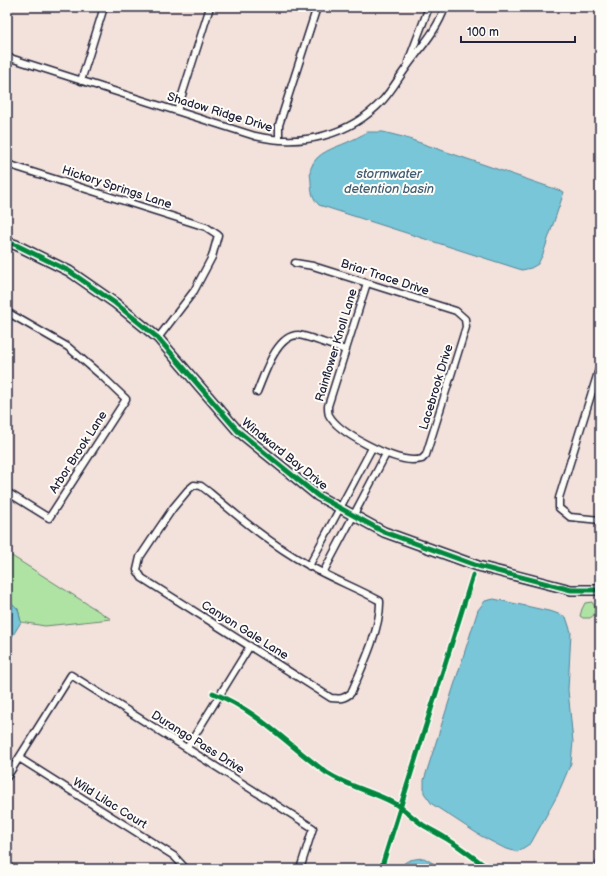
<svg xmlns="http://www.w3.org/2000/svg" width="607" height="876" font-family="'Balsamiq Sans',sans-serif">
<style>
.green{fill:#afe3a4;stroke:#688270}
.water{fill:#78c6d7;stroke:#568499}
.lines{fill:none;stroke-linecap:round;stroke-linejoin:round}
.street-casing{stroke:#22223b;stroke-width:9}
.secondary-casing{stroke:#22223b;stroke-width:12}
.street{stroke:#fdfcf7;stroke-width:6}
.secondary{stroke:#fdfcf7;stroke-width:9}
.cycleway-casing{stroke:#fdfcf7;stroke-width:8}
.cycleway{stroke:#00873e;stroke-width:5}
.labels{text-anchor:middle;stroke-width:4;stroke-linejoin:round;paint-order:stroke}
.street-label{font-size:12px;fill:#22223b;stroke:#fdfcf7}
.water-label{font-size:13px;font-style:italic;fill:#405b72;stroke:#fdfcf7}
</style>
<rect width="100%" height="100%" fill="#f3e1db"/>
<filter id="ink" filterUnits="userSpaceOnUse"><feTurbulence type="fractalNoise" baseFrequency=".025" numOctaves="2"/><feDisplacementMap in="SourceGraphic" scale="8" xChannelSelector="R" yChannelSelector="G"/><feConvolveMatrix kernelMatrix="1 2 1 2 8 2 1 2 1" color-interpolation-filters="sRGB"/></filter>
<g filter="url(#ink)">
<path class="green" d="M7,553l104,66 -66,7 -24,-4 -3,-13 -11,-11z
M592,602l3,5 -1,8 -4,3h-7l-3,-2 2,-7 3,-6z"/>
<path class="water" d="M367,132h16l20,5 161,55 -21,62 -5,10 -7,4 -9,2 -203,-65c-6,-6 -8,-13 -8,-22 0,-5 -2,-11 0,-15 5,-16 24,-20 37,-26 6,-3 13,-6 19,-10z
M7,598l11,11 3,13 -14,23z
M494,599l59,13 13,5 5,15 -3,58 5,52 -2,21 -14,33 -26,47 -14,9 -13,-4 -23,-12 -49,-32 -8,-11v-13l54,-170 7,-9z
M424,858l19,11h-43c4,-10 15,-10 24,-11z"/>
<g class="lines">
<g class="street-casing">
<path id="street" d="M7,57l248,79c46,11 95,0 128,-36 9,-10 15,-21 23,-32 14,-20 31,-37 39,-61
M408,62l21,-55
M81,81l23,-74
M177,111l33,-104
M279,140v-15l38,-118
M7,164l199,63 12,8 -6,22 -18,34 -36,47
M295,263l18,3 143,45 9,8 1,8 -40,128 -4,4c-3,1 -7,1 -10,1 -21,-1 -73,-26 -83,-45 -1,-2 -1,-6 -1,-9l39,-123
M7,312l61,35 36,31 22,21 -77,119 -42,-26
M600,366l-41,132v10l11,9 30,3
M257,392c7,-16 19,-57 41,-57 11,1 36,12 48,15
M194,485l7,1 8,6c32,27 63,53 99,73 24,14 49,23 72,36 1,27 -18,67 -29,92 -7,6 -11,6 -20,5l-189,-120 -5,-8 3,-13 18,-27 15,-22 15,-18z
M309,566l63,-118
M323,573l63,-119
M187,748l63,-102
M19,758l155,98 12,13
M7,777l64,-102 242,153 -13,41
M600,863v2
M7,866l4,3"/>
</g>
<g class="secondary-casing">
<path id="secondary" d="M7,242l9,3 53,26 46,32 43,35 80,93 80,65 66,36 94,34 93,24h29"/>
</g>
<use href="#street" class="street"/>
<use href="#secondary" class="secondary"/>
<g class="cycleway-casing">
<path id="cycleway" d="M7,242l9,3 53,26 46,32 43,35 80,93 80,65 66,36 94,34 93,24h29
M213,693c44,17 76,53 114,80 22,14 45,18 67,30 10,6 19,15 29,22 8,5 16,9 24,14 15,9 28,20 42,30
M381,869l92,-294"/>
</g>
<use href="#cycleway" class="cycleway"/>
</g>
</g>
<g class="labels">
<g class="street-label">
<text transform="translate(220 112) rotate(17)" y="4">Shadow Ridge Drive</text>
<text transform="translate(117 187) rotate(18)" y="4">Hickory Springs Lane</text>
<text transform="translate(385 277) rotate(18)" y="4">Briar Trace Drive</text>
<text transform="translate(336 345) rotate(-73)" y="4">Rainflower Knoll Lane</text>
<text transform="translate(436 387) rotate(-73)" y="4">Lacebrook Drive</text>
<text transform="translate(78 452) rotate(-57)" y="4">Arbor Brook Lane</text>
<text transform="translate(285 454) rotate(39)" y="4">Windward Bay Drive</text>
<text transform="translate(245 630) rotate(32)" y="4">Canyon Gale Lane</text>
<text transform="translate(198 742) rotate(32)" y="4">Durango Pass Drive</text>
<text transform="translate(110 803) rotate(32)" y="4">Wild Lilac Court</text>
</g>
<g class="water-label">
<text x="389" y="178">stormwater<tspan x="389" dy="15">detention basin</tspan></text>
</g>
</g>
<rect width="607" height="876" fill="none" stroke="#fdfcf7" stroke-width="24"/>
<rect x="12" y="12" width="583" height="852" fill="none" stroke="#22223b" stroke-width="1.5" filter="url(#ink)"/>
<path d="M461 36v6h114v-6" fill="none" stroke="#22223b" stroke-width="2"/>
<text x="467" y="36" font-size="12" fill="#22223b" stroke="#fdfcf7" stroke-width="3" paint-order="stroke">100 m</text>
</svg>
